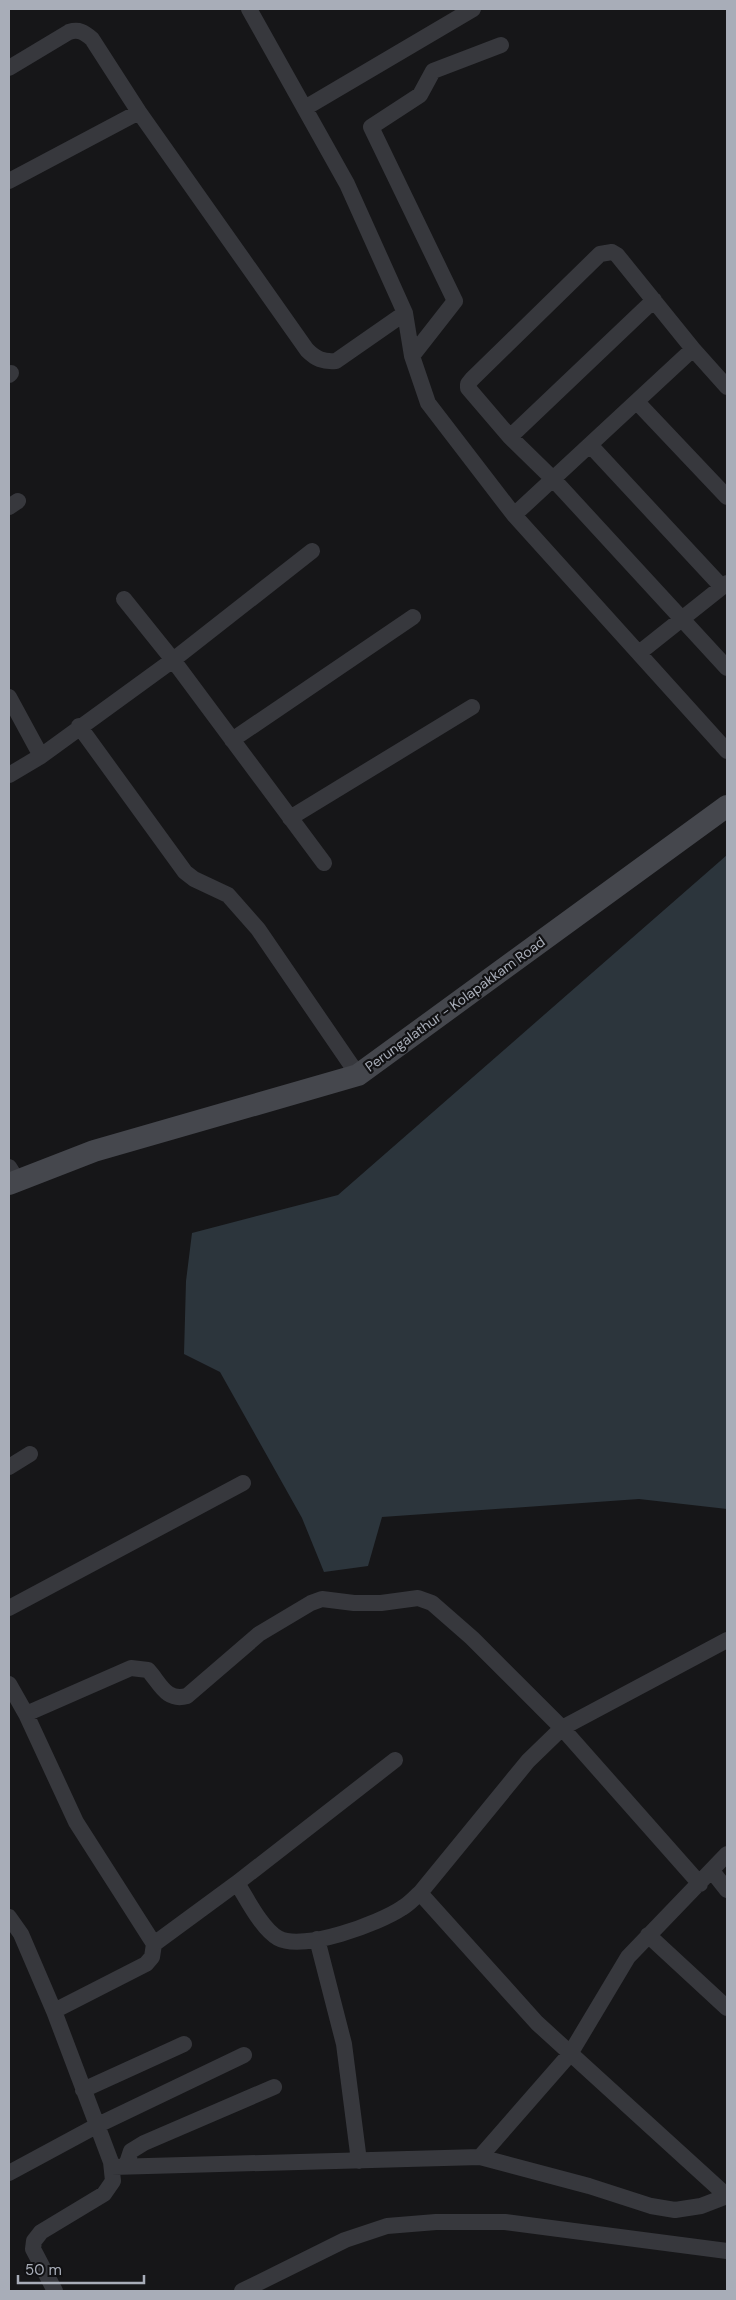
<svg xmlns="http://www.w3.org/2000/svg" width="736" height="2300" font-family="'DM Sans',sans-serif">
<style>
.water{fill:#2c353c}
.lines{fill:none;stroke-linecap:round;stroke-linejoin:round}
.minor{stroke:#37383d;stroke-width:16}
.secondary{stroke:#45474d;stroke-width:22}
.labels{text-anchor:middle;stroke-width:4.5;stroke-linejoin:round;paint-order:stroke}
.street-label{font-size:14px;fill:#a8adb8;stroke:#111113}
</style>
<rect width="100%" height="100%" fill="#161618"/>
<path class="water" d="M727,855v654l-88,-10 -257,18 -14,49 -44,6 -22,-54 -82,-146 -36,-18 2,-73 6,-48 146,-38z"/>
<g class="lines">
<path class="minor" d="M249,9l98,175 58,129 7,43 16,47 86,112 213,236
M9,68l60,-36c10,-3 15,0 23,7l47,73 168,238c9,9 16,12 29,11l69,-48
M305,108l168,-99
M9,181l130,-69
M693,349l-76,-94 -5,-3 -12,2 -128,125 -4,5v4l42,49 44,43 173,188
M412,356l43,-55 -84,-174 49,-32 13,-24 68,-26
M9,375l2,-2
M637,402l90,95
M510,437l144,-137
M591,446l131,141
M9,507l9,-6
M514,515l179,-166 34,38
M124,599l49,61 151,203
M639,653l88,-70
M9,697l32,59
M79,726l106,146 9,7 34,16 30,34 100,146
M232,740l181,-123
M9,775l32,-19 132,-96 139,-109
M290,818l182,-111
M9,1167l8,13
M9,1467l21,-13
M9,1608l234,-125
M9,1684l17,30 50,108 78,122 -2,13 -6,7 -92,47
M26,1714l105,-46 17,2c12,13 18,32 39,26l72,-62 52,-31 11,-4 32,4h27l37,-5 14,5 40,35 90,90 138,156
M712,1871l15,19
M237,1883c10,16 25,46 41,55 25,14 102,-15 124,-30 7,-4 12,-10 18,-15l108,-132 34,-33 165,-88
M420,1893l117,130 190,173
M9,1917l12,17 33,77 57,151 2,19 -9,13 -63,38 -7,9 -1,8 22,42
M648,1935l79,73
M317,1939l27,105 15,117
M154,1944l83,-61 158,-123
M83,2090l101,-46
M480,2157l90,-103 58,-97 99,-103
M126,2166l5,-15 13,-8 130,-56
M112,2167l368,-10 109,29 62,20 24,4 26,-4 26,-10
M9,2173l89,-48 146,-70
M242,2291l103,-51 42,-14 49,-4h69l222,29"/>
<path class="secondary" d="M9,1184l85,-33 264,-76 369,-269"/>
</g>
<g class="labels">
<g class="street-label">
<text transform="translate(455 1004) rotate(-36)" y="5">Perungalathur - Kolapakkam Road</text>
</g>
</g>
<rect width="736" height="2300" fill="none" stroke="#a8adb8" stroke-width="20"/>
<path d="M18 2275v8h126v-8" fill="none" stroke="#a8adb8" stroke-width="2.5"/>
<text x="25" y="2275" font-size="15" fill="#a8adb8" stroke="#111113" stroke-width="4" paint-order="stroke">50 m</text>
</svg>
